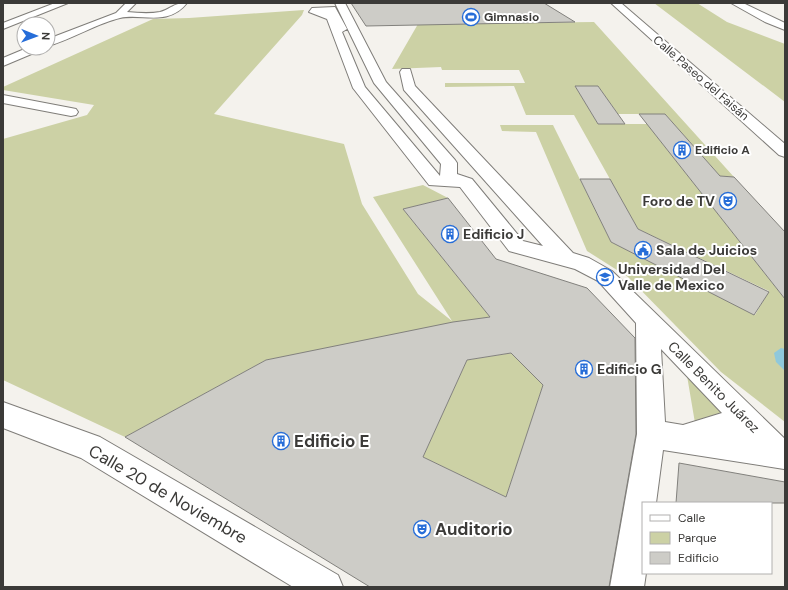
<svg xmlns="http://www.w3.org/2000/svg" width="788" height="590" font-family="'DM Sans',sans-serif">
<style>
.green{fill:#ccd1a5}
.water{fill:#8fc8db}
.building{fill:#cdccc7;stroke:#82817d;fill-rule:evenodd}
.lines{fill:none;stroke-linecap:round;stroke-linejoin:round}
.minor-casing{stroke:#7f7d79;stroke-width:2}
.minor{fill:#fff;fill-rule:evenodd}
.labels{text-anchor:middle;stroke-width:4;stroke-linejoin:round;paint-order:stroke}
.far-poi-label{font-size:12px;font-weight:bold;fill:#3b3a38;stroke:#fff;text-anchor:start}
.far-street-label{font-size:12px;fill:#3b3a38;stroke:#fff}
.poi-label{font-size:14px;font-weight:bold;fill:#3b3a38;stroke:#fff;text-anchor:start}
.street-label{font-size:14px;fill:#3b3a38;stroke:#fff}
.near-poi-label{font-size:17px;font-weight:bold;fill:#3b3a38;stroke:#fff;text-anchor:start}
.near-street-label{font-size:17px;fill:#3b3a38;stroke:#fff}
</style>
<rect width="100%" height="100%" fill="#f4f2ed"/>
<path class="green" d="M654,3h43l30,19 58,22v58z
M304,10l-2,5 -88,99 130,30 18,60 56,90 34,27 -79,-124 50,-12 25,13 -45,11 87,108 -224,43 -141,77 -122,-57v-241l84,-24 7,-10 -91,-15v-3l150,-68 36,-1z
M594,22l140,155 -14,-1 -55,-62h-47l-20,-28h-23l23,38h49l138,175v123l-64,-50 -93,-95 -41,-26 -51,-119 -34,-1 -2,-6h53l58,117 144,73 14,-24 -131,-62 -64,-114h-48l-12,-29 -69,1v-4h80l-6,-13h-77l-1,-3 -49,2 26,-45z
M511,353l32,32 -37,112 -83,-40 44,-97z
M684,358l49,53 -38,12z"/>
<path class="water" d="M781,348l4,1v22l-9,-9 -2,-9z"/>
<path class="building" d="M351,3h193l31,19 -209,4z
M575,86h23l27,38h-27z
M639,114h26l55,62 14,1 51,55v67z
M580,179h30l28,50 131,63 -15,23 -143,-73z
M448,198l48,61 91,29 48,50 1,96 -27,153h-239l-245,-150 141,-77 187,-38 37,-5 -87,-108zM511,353l32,32 -37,112 -83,-40 44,-97z
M679,463l106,19v21h-109z"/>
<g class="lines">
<g class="minor-casing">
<path id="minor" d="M55,3h13l-65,26v-6z
M126,3h10l-9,9c11,1 22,2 33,0 12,-3 12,-9 27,-9 -19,24 -45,10 -67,15 -23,5 -49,22 -72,28v-7l68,-26z
M335,3h10l41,79 69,78 2,3v11l15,5 51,62 20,5 -139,-156 -4,-18 2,-3h8l5,17 158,167 16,5 23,13 173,168 -1,30 -121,-19 -7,53h-13v70h3l-2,14h-34l27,-153 -1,-111 -38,-42 -23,-12 -66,-18 -49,-64 -31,-2 -76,-97 -26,-69 -18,-7 3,-4 23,-1 12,22 -5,3 23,55 75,89 1,-12 -67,-81zM661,349l61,64 -39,12 -18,-3z
M611,3h10l164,141v13l-6,-2z
M731,3h12l42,20v7l-20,-8z
M27,48h16l-2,2 -38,16v-8z
M3,95l68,13 5,1 2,3 -2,3 -5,1 -68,-13z
M3,402l97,35 238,138 5,12h-50l-212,-129 -78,-30z"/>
</g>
<use href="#minor" class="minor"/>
</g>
<defs>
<g id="stadium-ring" transform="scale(0.9)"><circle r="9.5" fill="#fff" stroke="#266dd8" stroke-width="1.5"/><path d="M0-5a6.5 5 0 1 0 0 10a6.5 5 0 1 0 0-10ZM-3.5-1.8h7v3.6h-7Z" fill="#266dd8"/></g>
<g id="building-ring" transform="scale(0.9)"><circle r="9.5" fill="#fff" stroke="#266dd8" stroke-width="1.5"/><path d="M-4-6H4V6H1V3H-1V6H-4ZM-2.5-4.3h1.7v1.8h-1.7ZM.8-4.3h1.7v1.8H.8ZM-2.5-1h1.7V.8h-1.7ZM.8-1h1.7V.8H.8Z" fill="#266dd8"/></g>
<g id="theatre-ring" transform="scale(0.9)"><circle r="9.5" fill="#fff" stroke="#266dd8" stroke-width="1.5"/><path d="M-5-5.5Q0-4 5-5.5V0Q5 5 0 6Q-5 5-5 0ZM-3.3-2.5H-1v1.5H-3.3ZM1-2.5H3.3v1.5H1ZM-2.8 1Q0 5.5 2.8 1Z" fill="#266dd8"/></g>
<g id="civic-ring" transform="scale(0.9)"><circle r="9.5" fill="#fff" stroke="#266dd8" stroke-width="1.5"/><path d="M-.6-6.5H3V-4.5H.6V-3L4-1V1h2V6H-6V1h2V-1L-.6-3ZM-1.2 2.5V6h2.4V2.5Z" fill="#266dd8"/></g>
<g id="university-ring" transform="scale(0.9)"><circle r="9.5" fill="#fff" stroke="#266dd8" stroke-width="1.5"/><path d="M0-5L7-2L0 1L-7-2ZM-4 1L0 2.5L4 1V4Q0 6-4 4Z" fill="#266dd8"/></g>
</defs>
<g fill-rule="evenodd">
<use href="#stadium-ring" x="471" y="17"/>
<use href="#building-ring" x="682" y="150"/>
<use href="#theatre-ring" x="728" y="201"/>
<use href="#building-ring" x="450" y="234"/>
<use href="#civic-ring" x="643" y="250"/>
<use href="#university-ring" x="605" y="277"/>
<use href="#building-ring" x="584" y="369"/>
<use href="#building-ring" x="281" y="441"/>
<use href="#theatre-ring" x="422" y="529"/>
</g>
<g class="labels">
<g class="far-poi-label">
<text x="484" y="21">Gimnasio</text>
<text x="695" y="154">Edificio A</text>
</g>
<g class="far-street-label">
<text transform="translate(701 78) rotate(41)" y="4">Calle Paseo del Faisán</text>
</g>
<g class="poi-label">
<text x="715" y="206" text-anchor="end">Foro de TV</text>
<text x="463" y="239">Edificio J</text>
<text x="656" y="255">Sala de Juicios</text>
<text x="618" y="274">Universidad Del<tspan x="618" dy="16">Valle de Mexico</tspan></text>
<text x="597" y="374">Edificio G</text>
</g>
<g class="street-label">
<text transform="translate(714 387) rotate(45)" y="5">Calle Benito Juárez</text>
</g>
<g class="near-poi-label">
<text x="294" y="447">Edificio E</text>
<text x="435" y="535">Auditorio</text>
</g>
<g class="near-street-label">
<text transform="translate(168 494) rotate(30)" y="6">Calle 20 de Noviembre</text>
</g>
</g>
<rect width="788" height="590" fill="none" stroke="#3b3a38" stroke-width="8"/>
<rect x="642" y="502" width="130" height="72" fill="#ffffff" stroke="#b1b0af"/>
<rect x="650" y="515" width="20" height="6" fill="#ffffff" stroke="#b1b0af"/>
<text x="678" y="522" font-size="12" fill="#3b3a38">Calle</text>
<rect x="650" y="532" width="20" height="12" fill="#ccd1a5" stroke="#b1b0af"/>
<text x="678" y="542" font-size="12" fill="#3b3a38">Parque</text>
<rect x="650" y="552" width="20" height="12" fill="#cdccc7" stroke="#b1b0af"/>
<text x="678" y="562" font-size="12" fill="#3b3a38">Edificio</text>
<g transform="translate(36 36) rotate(91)"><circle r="19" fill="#ffffff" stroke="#b1b0af"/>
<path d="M0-3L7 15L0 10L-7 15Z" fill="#266dd8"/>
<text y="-6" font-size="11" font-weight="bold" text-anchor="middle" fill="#3b3a38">N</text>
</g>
</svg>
